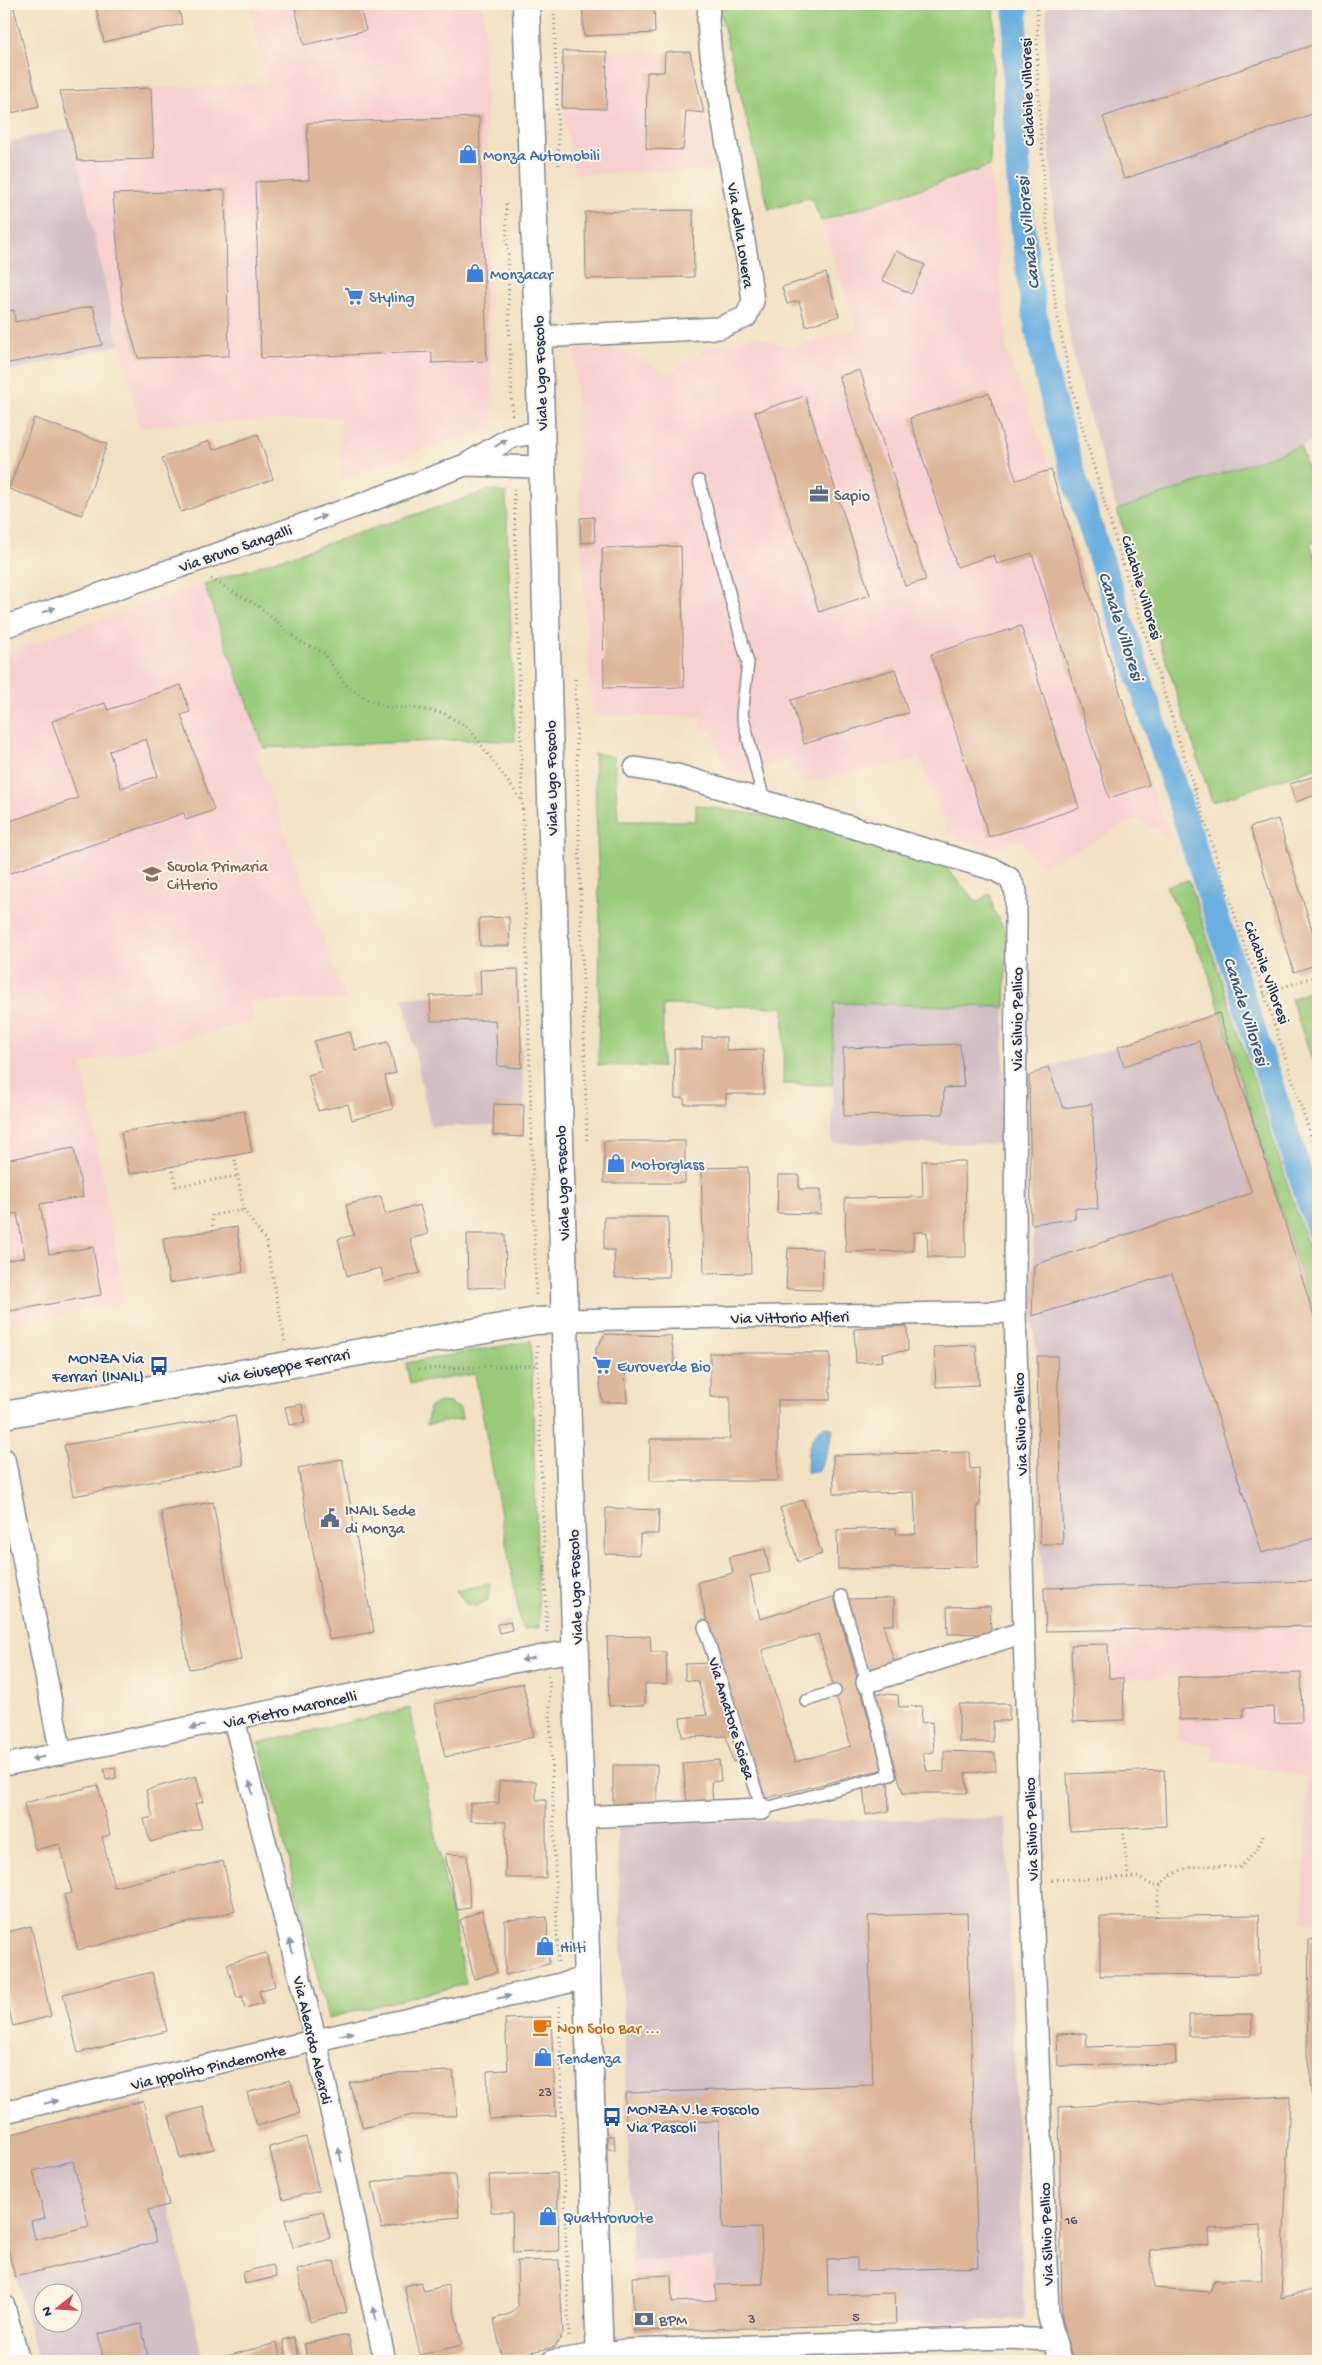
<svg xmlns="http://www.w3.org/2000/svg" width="1322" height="2365" font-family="'Gochi Hand',sans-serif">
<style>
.built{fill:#f7d0cf}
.industrial{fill:#d2bec5;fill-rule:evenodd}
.green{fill:#9acb7a;stroke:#5a7d6c}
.water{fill:#6aafe0;stroke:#426f9f}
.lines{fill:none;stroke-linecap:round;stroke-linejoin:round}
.canal{stroke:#6aafe0;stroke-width:25}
.building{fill:#ddb599;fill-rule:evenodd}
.service-casing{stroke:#868890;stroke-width:14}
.minor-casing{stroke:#868890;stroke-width:24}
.tertiary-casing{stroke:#868890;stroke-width:29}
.path{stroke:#868890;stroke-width:3;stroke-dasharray:1 4;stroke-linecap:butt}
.service{stroke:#fff;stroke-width:11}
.minor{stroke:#fff;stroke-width:21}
.tertiary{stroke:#fff;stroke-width:26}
.oneway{fill:#8d97ae}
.labels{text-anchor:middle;stroke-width:4;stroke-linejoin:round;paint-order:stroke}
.number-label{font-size:14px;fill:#4c506d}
.street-label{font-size:16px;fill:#1b2f5e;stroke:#fcf5e5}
.shop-label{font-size:16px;fill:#366cbe;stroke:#fcf5e5;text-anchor:start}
.service-label{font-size:16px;fill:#4e5e75;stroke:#fcf5e5;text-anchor:start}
.education-label{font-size:16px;fill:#785e54;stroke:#fcf5e5;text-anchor:start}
.transit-label{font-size:16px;fill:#164399;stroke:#fcf5e5;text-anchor:end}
.food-label{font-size:16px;fill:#c56008;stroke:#fcf5e5;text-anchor:start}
.water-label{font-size:18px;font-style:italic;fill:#335585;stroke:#fcf5e5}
</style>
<rect width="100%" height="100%" fill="#fcf5e5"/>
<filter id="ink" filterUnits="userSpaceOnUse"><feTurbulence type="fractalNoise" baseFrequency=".02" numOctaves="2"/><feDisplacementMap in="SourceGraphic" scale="10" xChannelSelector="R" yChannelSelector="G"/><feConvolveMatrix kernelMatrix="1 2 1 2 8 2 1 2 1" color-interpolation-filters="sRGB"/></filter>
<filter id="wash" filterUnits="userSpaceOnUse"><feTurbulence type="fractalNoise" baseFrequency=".0096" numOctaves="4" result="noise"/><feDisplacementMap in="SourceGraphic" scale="20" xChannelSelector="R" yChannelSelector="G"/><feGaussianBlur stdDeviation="1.12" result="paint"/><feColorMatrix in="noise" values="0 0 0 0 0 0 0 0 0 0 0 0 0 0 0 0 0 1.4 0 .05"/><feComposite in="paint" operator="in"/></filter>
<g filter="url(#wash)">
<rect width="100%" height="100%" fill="#f2e1c2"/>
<path class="built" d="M249,4h235l9,422 -152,53 -2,-62 -199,10 -80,-336 208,-7z
M563,51l127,1 14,61 9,57 -138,4 -13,-66z
M990,166l17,185 44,119 98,315 23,54 -35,-21 -94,49 -22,-25 -37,6 -36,-15 -28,-74 -118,24 -16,-22 -58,17 -15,-47 -13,-2 1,-13h-109l-11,-173 -6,-193 44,-3 50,27 39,-28 48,-10 35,12 66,-20 -36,-107z
M204,584l60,164 -9,2 91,250 -96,2 4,19 -172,43 43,239 -121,21v-671z
M1318,1626v297h-15l4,-147 -94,-15 1,-15 -37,-7 2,-19 -2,-42h-68l-3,-48z
M713,2257l3,28 112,-3v13l68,29 -262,7 -2,-70z"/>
<path class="industrial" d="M1047,4h271v436l-201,70 -41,-141 -20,-108 -11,-213z
M70,128l49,217 -115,27v-229z
M518,993l6,112 -30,-1v21l-63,2 -28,-130z
M834,1003l171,4 -4,137 -169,-1z
M1219,1013l99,316v297l-272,5 -6,-87 -3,-188 -5,-40 2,-51 -5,-189 19,-9 70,-20z
M1006,1818l18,501 -128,5 -68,-29v-13l-113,3 -2,-28 -81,4 -15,-438z
M143,2101l26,104 34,156h-165l-34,-129v-96zM42,2292h30v30h-30z"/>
<path class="green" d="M722,4h273l-5,162 -169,55 -10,-24 -42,13 -49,-198z
M1300,446l18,53v42l-8,3 8,20v203l-106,35 -95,-292z
M490,490l16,3 9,248 -54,-1 -197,8 -60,-164z
M594,753l20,4 4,64h78v-16l96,15 147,40 38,42 13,-9 4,18 13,23 -2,73 -171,-4 -2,82 -49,-1 1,-77 -121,-2 -1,62 -64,-2 2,-140z
M1189,880l129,398v51l-113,-366 -39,-77z
M1316,989l2,5v83l-27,-78z
M531,1341l8,287 -17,1 -47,-255 -65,10 -4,-21z
M439,1402l11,1 10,6 2,10 -35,6 2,-17z
M490,1584l-2,16 -12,6 -10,-2 -10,-14z
M410,1708l56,276 -138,34 -69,-275z"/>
<path class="water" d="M825,1426l8,3c-2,15 -9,28 -14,42l-12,1c1,-21 -1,-33 18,-46z"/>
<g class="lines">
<path class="canal" d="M1016,4c-5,114 4,247 28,359 8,38 20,76 30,113l244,754"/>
</g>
<g id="blocks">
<path class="building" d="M4,4h9l26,102 -35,9z
M95,4h83l4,20 -78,18z
M294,4h65l7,26 -62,15z
M582,4h72l1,29 -71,3z
M1318,43v69l-194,67 -21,-62z
M563,51l44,1 -1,57 -44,-1z
M665,52h25l14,61 -18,-2 -3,39 -37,-1 1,-77h17z
M151,88l3,71 -76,2 -18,-70z
M479,117l8,244 -55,2v-11l-171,6 -6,-176 54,-2 -2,-57z
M225,190l4,166 -91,2 -16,-57 -9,-107z
M693,210l1,67 -108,2 -1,-67z
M896,251l29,14 -14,29 -29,-14z
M826,273l13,43 -33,10 -7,-25 -12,3 -5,-17z
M93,306l9,39 -98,19v-52l10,-2 1,12z
M860,370l66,210 -21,6 -66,-210z
M989,393l27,87 35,-10 98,315 -40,13 -77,-245 -35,11 -3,-9 -37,12 -47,-149z
M805,396l65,199 -51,17 -64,-200z
M34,418l73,26 -25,71 -73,-26z
M258,434l15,45 -92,33 -19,-54 47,-17 4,9z
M594,517l1,25 -14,1 -1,-25z
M681,546l3,141 -80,1 -2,-140z
M1021,626l58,182 -90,29 -58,-183z
M895,669l13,44 -104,31 -13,-44z
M181,685l9,27 -9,3 33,95 -28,10 -2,-7 -180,62v-52l74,-25 -26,-77 53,-18 3,7zM146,739l12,37 -37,12 -12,-37z
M1318,775v19l-22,8 -6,-18z
M1278,819l34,111 6,-2v36l-24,8 -44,-145z
M509,917l1,29h-30l-1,-28z
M518,969l4,99 -24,-2 -3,-46 -64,1 -1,-25 51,-2 -1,-24z
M1219,1013l99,316v208l-56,16 -90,-279 -140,42 2,-51 218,-72 -53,-152 -75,25 -6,-19z
M350,1032l5,18 33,-8 8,31 -11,3 8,33 -41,11 -4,-16 -30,7 -10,-36 14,-4 -8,-30z
M702,1037h24v13l37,-1 1,45h-38v10h-42v-6h-9l-1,-49h28z
M960,1044l4,43 -20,1 -1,26 -99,2 -1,-68z
M1048,1067l15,41 29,-4 6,105 -23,-1v11l-44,5 -2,-148z
M494,1104l30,1 -1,32 -30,-2z
M244,1111l8,41 -123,22 -8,-42z
M604,1141h81v42h-81z
M74,1148l9,49 -43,7 9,50 44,-7 8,48 -97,17v-51l21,-4 -8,-44 -13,2v-55z
M922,1161h43l1,96h-38l-1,-25h-14v19l-67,1 -1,-54 78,-1z
M748,1167l3,106 -47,1 -3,-106z
M778,1175h21v14h22v25l-44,-1z
M381,1196l4,18 35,-9 8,29 -18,5 10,34 -36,9 -3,-14 -34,8 -9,-37 16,-4 -8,-30z
M604,1217h64l1,60 -54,1 -1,-28h-10z
M237,1227l6,45 -74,11 -6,-45z
M467,1234h38l1,53 -38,1z
M788,1248l35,1 -1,41 -36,-1z
M907,1326l1,25 -26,2 1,8 -27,2 -2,-34z
M605,1334l66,2 4,29 -50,4 2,33h-25l-6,-53z
M976,1345l3,40 -43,2 -2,-40z
M710,1353h120v47h-52v81h-128v-42h80v-42h-20z
M1037,1356h20l6,188h-23z
M302,1404l3,19 -16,2 -4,-18z
M235,1415l8,50 -170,31 -9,-51z
M969,1452l1,17 9,-1 1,37h-3l1,62 -140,2 -1,-39 59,-2v6h20l-2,-42 -80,2 -1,-39z
M342,1459l32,173 -45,8 -31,-172z
M803,1500l19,54 -24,8 -18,-54z
M213,1502l28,158 -52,9 -28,-158z
M606,1508l53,2 -1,24h-18v21l-35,-1z
M765,1549l5,23 -20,4 10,43 74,-22 49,172 -120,30 -54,-168 -11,-49 35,-9 -4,-16zM818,1634l33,112 -56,16 -33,-112z
M1318,1581v45l-272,5 -2,-43z
M894,1598v27h-11l12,40 -26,9 -22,-75z
M990,1606l1,27 -43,1 -1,-27z
M510,1621l2,9 -13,3 -2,-9z
M650,1636l1,16h15l1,32h-22v21l-36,1 -2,-69z
M1108,1644l1,34h14l1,42 -51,2 -2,-77z
M710,1663l32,97 -9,2 -7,-26 -44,1 -2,-19 27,-3 -9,-34 -13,-1v-16z
M1301,1673l1,49 -27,1 -1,-16 -31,1v10l-64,2 -1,-43z
M523,1683l11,54 -89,20 -10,-53z
M873,1693l25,2 1,12 23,-1 -1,17 11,-1 2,30 -11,2 4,17 17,1v-21l51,2 1,18 -31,2 3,20h-65z
M959,1704h50v17h-16v21h-34z
M719,1760l2,21 -10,1 2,20 -26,2 -4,-41z
M613,1765h44v43l-44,1z
M115,1767l1,11 -10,2 -2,-11z
M1164,1770l2,56 -96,5 -3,-57z
M196,1776l7,26 -8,2 7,24 -52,14 -6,-23 9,-2 -7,-27z
M499,1781h37v19h10v78h-41l1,-56 -36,-1v-18h29z
M888,1782l1,29 -23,4 -3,-27z
M98,1785l12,50 -8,2 12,50 109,-26 12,50 -157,39 -14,-55 8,-2 -12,-49 -25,6 -11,-47z
M445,1854l22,1 3,53 -13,2z
M482,1910l15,62 -23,7 -14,-59z
M967,1913l11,354 -121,4v-13l-30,1 1,36 67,-2 1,31 -262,7 -2,-54 39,-2 1,27 44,-2 -1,-15 48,-1 -2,-56 -38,1 -4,-108 -93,3 -1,-31 248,-8 -5,-169z
M1259,1915l1,60 -160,1v-59z
M547,1917l2,47 -44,11v-55z
M31,1926l20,90 -38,10 -9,-36v-57z
M1318,1939v158l-5,-2 -6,-41 2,-114z
M266,1953l9,33 -16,5 4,12 -18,5 -3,-12 -5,2 -10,-34z
M152,1972l15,59 -89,22 -15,-59z
M1252,2014v22h-63v-21z
M551,2017l5,99 -67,3 -2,-48 21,-1 -3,-51z
M1086,2033l1,14 88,-2 1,19 -118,2 -1,-32z
M453,2071l4,45 -45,-1 -49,13 -14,-45 50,-10z
M290,2080l10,33 -43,13 -10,-33z
M1290,2096l-9,202 36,-9 1,72h-245l-11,-43 -3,-211zM1261,2226l1,54h-48l-4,12 -56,-4 -4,-38 60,-6 -1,-15z
M143,2101l26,104 -21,5 8,32 -141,35 -11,-45v-96zM73,2161l16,65 -54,14 -4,-19 14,-3 -12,-47z
M203,2107l11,42 -34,9 -11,-42z
M1318,2109v38l-1,1 -2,-37z
M607,2136h7l1,13h-7z
M306,2137l13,54 -36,9 -14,-53z
M557,2173l2,78 -46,2 -1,-41h-21l-2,-37z
M409,2175h46l4,42 -41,4 -36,8 -10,-46z
M323,2211l7,27 -37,10 -8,-28z
M559,2260l4,74 -8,13 -53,11 -8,-39 18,-6 6,-7 -1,-45z
M334,2261l13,51 -37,10 -13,-52z
M273,2265l3,12 -31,7 -2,-12z
M421,2282l3,9 24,-6 14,60 -42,10 -16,-69z
M141,2324l8,37h-45l-6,-27z
M348,2335l6,26h-46l-4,-17z
M294,2337l6,23 -12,1 -5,-21z
M277,2343l5,18h-75z"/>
</g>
</g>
<g filter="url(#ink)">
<use href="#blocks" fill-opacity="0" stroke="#868890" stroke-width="1"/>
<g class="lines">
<g class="service-casing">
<path id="service" d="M699,481l49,182 -6,51 22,87
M704,1627l58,182 128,-34 -23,-93 -26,-86
M806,1701l29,-10"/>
</g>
<g class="minor-casing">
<path id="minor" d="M538,337l181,-9 27,-11 7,-16 -5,-37 -37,-209 -3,-34 1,-17
M465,465l77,2
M4,627l350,-120 111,-42 47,-28 29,-5
M635,768l42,7 318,95 14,8 7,13 -1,421 16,567 17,434 12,48
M564,1320l451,-8
M4,1459l57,295
M867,1682l157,-50
M234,1720l82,321 69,320
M4,1765l544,-110 28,-4
M581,1817l181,-8
M4,2112l583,-134
M4,2306l15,55
M552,2361l74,-11 381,-12 47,2"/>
</g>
<g class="tertiary-casing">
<path id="tertiary" d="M526,4l14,380 26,981 34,996
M4,1415l532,-94 28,-1"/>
</g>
<path class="path" d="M554,4l5,164
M1037,4l1,85 8,124 9,89 15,78 13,50 40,134 125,393 11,20 59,181
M506,204l6,211
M514,489l22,809
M211,579l47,27 44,37 21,9 23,33 20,14 23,9h25l29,5 26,15 53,73
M575,679l12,464
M1264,994l54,-19
M234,1155l10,55 22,31 19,101
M172,1166l4,20 62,-10
M213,1231l-1,-16 32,-5
M537,1346l10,286
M419,1369l119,-4
M549,1676l9,286
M1123,1828l5,49
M1052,1880l86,-3 14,8h8c23,-24 48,-20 79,-17 12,-11 21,-20 25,-36
M1156,1916l4,-31
M559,2006l10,331"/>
<use href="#service" class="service"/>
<use href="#minor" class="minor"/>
<use href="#tertiary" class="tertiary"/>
</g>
<defs><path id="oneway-solid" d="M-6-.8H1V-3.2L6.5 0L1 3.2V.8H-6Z" transform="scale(1.25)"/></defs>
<g class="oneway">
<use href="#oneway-solid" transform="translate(501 443) rotate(-31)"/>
<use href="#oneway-solid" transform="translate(319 518) rotate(-19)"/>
<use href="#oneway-solid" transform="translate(49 610) rotate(-20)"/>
<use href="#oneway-solid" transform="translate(528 1659) rotate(168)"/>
<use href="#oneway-solid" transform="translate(197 1727) rotate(169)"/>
<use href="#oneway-solid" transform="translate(38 1758) rotate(169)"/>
<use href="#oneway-solid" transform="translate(251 1788) rotate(-104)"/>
<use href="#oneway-solid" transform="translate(291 1946) rotate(-104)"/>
<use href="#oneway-solid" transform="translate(504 1997) rotate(-13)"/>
<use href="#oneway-solid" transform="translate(346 2034) rotate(-13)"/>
<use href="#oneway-solid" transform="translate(51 2102) rotate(-13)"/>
<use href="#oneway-solid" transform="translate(340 2155) rotate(-102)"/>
<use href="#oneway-solid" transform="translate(375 2314) rotate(-102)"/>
</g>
</g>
<defs>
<g id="shop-bare" transform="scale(1.5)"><path d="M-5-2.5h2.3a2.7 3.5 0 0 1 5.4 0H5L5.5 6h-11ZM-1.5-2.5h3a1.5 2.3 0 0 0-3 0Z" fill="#3f7fe0" stroke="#fcf5e5" stroke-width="2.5" paint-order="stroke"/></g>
<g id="supermarket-bare" transform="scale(1.5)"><path d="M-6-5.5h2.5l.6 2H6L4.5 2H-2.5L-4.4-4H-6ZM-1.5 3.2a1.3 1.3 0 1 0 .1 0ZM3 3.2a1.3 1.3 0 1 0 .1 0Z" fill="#3f7fe0" stroke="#fcf5e5" stroke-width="2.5" paint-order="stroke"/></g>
<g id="office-bare" transform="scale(1.5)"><path d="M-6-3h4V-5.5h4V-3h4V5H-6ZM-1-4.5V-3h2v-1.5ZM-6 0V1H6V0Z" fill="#5c6f8a" stroke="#fcf5e5" stroke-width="2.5" paint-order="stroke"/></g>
<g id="school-bare" transform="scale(1.5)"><path d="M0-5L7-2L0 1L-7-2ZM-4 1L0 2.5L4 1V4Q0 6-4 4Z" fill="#8d6e63" stroke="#fcf5e5" stroke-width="2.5" paint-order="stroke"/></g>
<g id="bus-bare" transform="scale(1.5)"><path d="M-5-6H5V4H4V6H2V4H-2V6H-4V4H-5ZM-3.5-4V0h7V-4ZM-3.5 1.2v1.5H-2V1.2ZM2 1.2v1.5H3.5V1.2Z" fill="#1a4fb4" stroke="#fcf5e5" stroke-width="2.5" paint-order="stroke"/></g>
<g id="civic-bare" transform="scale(1.5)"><path d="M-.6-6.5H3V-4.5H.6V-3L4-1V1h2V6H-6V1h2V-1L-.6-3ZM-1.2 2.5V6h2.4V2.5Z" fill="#5c6f8a" stroke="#fcf5e5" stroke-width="2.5" paint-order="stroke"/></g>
<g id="cafe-bare" transform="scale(1.5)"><path d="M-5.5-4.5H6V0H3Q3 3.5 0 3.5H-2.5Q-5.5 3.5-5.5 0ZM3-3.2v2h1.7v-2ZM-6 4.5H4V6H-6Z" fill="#e8710a" stroke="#fcf5e5" stroke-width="2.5" paint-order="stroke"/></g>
<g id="bank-bare" transform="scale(1.5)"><path d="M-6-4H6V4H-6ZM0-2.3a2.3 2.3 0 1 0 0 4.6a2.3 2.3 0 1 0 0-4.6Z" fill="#5c6f8a" stroke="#fcf5e5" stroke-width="2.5" paint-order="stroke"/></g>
</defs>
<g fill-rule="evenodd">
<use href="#shop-bare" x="468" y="154"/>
<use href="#shop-bare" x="475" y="273"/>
<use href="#supermarket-bare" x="354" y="296"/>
<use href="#office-bare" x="819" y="494"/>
<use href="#school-bare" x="152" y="874"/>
<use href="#shop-bare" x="616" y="1163"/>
<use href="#supermarket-bare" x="602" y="1365"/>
<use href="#bus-bare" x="159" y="1366"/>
<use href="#civic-bare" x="330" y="1518"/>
<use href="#shop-bare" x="545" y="1946"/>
<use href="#cafe-bare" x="542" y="2027"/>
<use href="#shop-bare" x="543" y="2057"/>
<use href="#bus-bare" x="612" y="2117"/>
<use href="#shop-bare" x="548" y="2216"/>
<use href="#bank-bare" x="644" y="2319"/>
</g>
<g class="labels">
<g class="number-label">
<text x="545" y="2096">23</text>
<text x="1071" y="2224">16</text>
<text x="856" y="2321">5</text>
<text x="752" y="2323">3</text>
</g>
<g class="street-label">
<text transform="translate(1026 92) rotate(-92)" y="6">Ciclabile Villoresi</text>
<text transform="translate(742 235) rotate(81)" y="6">Via della Lovera</text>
<text transform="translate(539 373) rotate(-92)" y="6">Viale Ugo Foscolo</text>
<text transform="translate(235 547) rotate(-19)" y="6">Via Bruno Sangalli</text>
<text transform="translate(1143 587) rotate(73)" y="6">Ciclabile Villoresi</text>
<text transform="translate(550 778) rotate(-91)" y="6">Viale Ugo Foscolo</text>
<text transform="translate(1268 972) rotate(70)" y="6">Ciclabile Villoresi</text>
<text transform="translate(1016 1019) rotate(-90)" y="6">Via Silvio Pellico</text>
<text transform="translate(561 1183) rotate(-92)" y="6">Viale Ugo Foscolo</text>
<text transform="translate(790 1316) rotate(-1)" y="6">Via Vittorio Alfieri</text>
<text transform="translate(284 1365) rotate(-11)" y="6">Via Giuseppe Ferrari</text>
<text transform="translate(1019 1424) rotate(-92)" y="6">Via Silvio Pellico</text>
<text transform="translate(574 1587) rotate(-92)" y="6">Viale Ugo Foscolo</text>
<text transform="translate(290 1708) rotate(-12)" y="6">Via Pietro Maroncelli</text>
<text transform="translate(733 1718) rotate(73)" y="6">Via Amatore Sciesa</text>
<text transform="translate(1030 1829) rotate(-92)" y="6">Via Silvio Pellico</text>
<text transform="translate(314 2040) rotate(77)" y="6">Via Aleardo Aleardi</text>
<text transform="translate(208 2066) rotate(-13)" y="6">Via Ippolito Pindemonte</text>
<text transform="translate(1045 2234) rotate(-92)" y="6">Via Silvio Pellico</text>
</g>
<g class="shop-label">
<text x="483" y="160">Monza Automobili</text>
<text x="490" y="279">Monzacar</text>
<text x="369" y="302">Styling</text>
<text x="631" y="1169">Motorglass</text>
<text x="617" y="1371">Euroverde Bio</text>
<text x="560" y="1952">Hilti</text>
<text x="558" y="2063">Tendenza</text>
<text x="563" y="2222">Quattroruote</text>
</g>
<g class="service-label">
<text x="834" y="500">Sapio</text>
<text x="345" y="1515">INAIL Sede<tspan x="345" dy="18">di Monza</tspan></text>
<text x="659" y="2325">BPM</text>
</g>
<g class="education-label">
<text x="167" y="871">Scuola Primaria<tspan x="167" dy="18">Citterio</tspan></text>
</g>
<g class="transit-label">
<text x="144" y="1363">MONZA Via<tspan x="144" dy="18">Ferrari (INAIL)</tspan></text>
<text x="627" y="2114" text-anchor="start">MONZA V.le Foscolo<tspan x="627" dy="18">Via Pascoli</tspan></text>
</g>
<g class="food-label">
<text x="557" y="2033">Non Solo Bar ...</text>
</g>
<g class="water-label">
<text transform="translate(1027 233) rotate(-96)" y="6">Canale Villoresi</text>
<text transform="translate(1122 626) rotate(72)" y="6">Canale Villoresi</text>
<text transform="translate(1247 1011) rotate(72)" y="6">Canale Villoresi</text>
</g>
</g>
<rect width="1322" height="2365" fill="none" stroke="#fcf5e5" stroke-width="20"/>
<g transform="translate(58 2308) rotate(253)"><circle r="24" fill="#fcf5e5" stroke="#a2a6af"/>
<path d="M0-4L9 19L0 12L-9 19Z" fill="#d1495b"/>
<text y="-8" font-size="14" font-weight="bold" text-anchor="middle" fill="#1b2f5e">N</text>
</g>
</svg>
